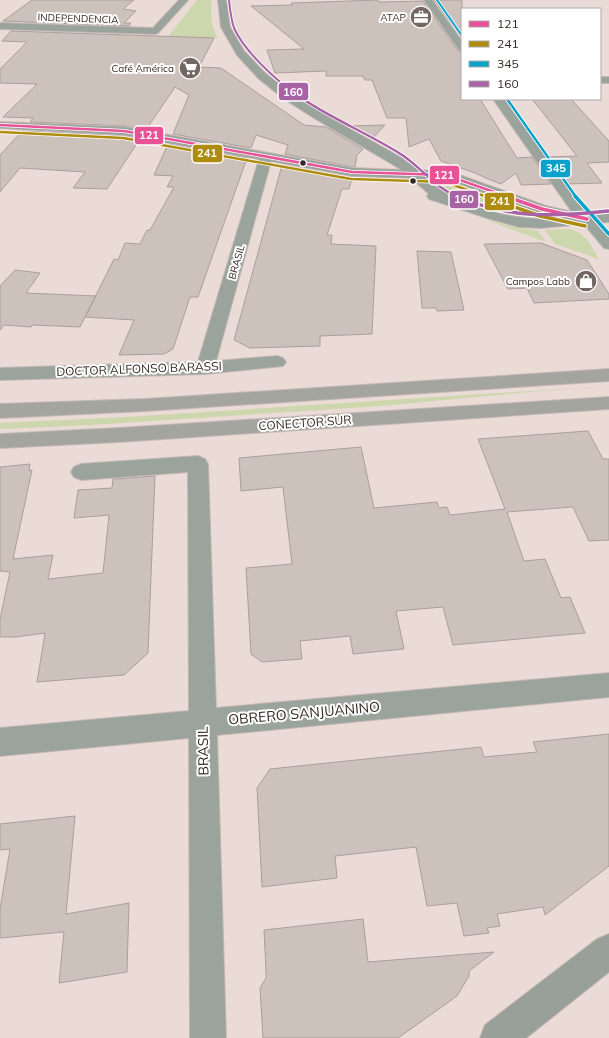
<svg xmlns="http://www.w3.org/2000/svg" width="609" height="1038" font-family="Mulish,sans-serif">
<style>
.green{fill:#cdd7ad}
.building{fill:#cdc1bc;stroke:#ab9e9b}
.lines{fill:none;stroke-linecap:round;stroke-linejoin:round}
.minor-casing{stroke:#c5b8b4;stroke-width:2}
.secondary-casing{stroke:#c5b8b4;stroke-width:2}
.primary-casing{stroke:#c5b8b4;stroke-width:2}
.minor{fill:#9ba39d;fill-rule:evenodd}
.secondary{fill:#99a09a;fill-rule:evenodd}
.primary{fill:#a5a5a0;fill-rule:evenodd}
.bus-1-far1-casing{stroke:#fff;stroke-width:4}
.bus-1-casing{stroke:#fff;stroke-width:5.5}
.bus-2-far1-casing{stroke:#fff;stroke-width:4}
.bus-2-casing{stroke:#fff;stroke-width:5.5}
.bus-3-far2-casing{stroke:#fff;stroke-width:3.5}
.bus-3-far1-casing{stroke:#fff;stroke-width:4}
.bus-3-casing{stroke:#fff;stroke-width:5.5}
.bus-4-far2-casing{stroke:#fff;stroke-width:3.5}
.bus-4-far1-casing{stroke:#fff;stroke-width:4}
.bus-4-casing{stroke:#fff;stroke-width:5.5}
.bus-1-far1{stroke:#e95297;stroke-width:2.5}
.bus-1{stroke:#e95297;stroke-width:3.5}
.bus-2-far1{stroke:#ad8c0e;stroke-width:2.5}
.bus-2{stroke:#ad8c0e;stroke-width:3.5}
.bus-3-far2{stroke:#08a2cc;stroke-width:2}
.bus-3-far1{stroke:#08a2cc;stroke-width:2.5}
.bus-3{stroke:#08a2cc;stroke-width:3.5}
.bus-4-far2{stroke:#a863a4;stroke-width:2}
.bus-4-far1{stroke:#a863a4;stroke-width:2.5}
.bus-4{stroke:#a863a4;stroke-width:3.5}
.bus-dot{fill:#332824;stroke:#fff;stroke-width:1.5}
.labels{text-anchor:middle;stroke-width:4;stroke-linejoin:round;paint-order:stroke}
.far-poi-label{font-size:10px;fill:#332824;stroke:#fff;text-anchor:end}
.far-street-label{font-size:10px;fill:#332824;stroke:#fff}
.street-label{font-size:12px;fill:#332824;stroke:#fff}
.near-street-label{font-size:14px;fill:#332824;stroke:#fff}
.line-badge{stroke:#fff;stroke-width:1.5}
.badge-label{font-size:11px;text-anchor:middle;font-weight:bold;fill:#fff}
</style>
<rect width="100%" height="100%" fill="#ebdbd6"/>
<path class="green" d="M197,0h14l1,24 5,14 -49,-1z
M441,179l12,2 78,28 -5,4 3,4 -20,-4 -61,-20 -7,-3 -6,-6 1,-4z
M486,220l28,7 24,4 8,11z
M567,229c19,2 23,16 32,30l-44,-15 -10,-14z
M609,386l-80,6 -147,14 -291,19 -91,4v-6l126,-6z"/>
<path class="building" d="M32,0h102l-11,9 13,2 -12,12h7l-2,3 -126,-5z
M378,0l1,2 44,-1 35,50 4,1v47h18l37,59 15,-1 19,27 -30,1 -5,-12 -15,11 -13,-5 -13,-6 -34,-12 -12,-22 -20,8 -3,-29h-19l-15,-38h-7l-2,-4h-37v-5l-51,2 -8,-23 37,-1 -53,-43 41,-1 -1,-2z
M434,0h28v38z
M11,31l203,7 -15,29 22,1 83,57 22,2 37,22 -6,6 -2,12h-3l-67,-13 3,-9 -32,-10 -5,13 -78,-14 16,-39 -14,-8 -29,43 -22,-4 -94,-4 3,-4 -30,-1 34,-33 -37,-1v-14l27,-27 -25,-1z
M532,99h39l38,42v21l-22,1 15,20 -35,1 -19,-27 29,-1z
M385,125l-13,14 -24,-13z
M22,131l102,5 16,3 -33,50 -34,-1 12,-16 -65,-4 -20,24v-37z
M168,144l79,14 -49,139h-8l-17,52 -9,5 -45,1 15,-35 -49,-3 29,-58 4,1 7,-17 15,1 7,-14h3l24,-43h-7l6,-11 -19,-1z
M282,165l70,13 -3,11h-7l-15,46h5l-1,9 45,2 -4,88 -52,2v10l-70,2 -16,-8z
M541,243l46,17 22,34v5l-75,4 -7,-15 -19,1 -24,-45z
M417,251l34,1 13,58 -27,1 -1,-3h-14z
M15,270l25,3 -14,20 70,3 -16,31 -48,-2 -1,2 -27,-2 -4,5v-44z
M588,431l15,28h6v81l-20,1 -16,-34 -66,5 17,49 21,-2 16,39 9,-1 15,36 -132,12 -10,-38 -47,4 8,38 -51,5 -3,-18 -50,5 2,18 -40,3 -11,-8 -5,-86 46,-4 -9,-77 -42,4 -2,-33 122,-11 13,61 63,-6 2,6 8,-1 3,8 55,-6 -27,-70z
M30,464l-1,7 3,-1 -19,89 40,-4 -5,24 55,-6 6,-58 -35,3 4,-28 34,-2 1,-9h2l40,-3 -7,177 -24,22 -87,7 8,-49 -29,4h-16v-18l10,-47 -10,-1v-104z
M609,734v132l-64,49 -2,-8 -46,7 3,12 -13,2 2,5 -25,3 -7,-33 -30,3 -11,-59 -81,9 2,22 -75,9 -5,-99 13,-19 211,-22 3,10 53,-5 -4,-10z
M75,816l-9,98 63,-11 -2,69 -68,11 5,-51 -64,6v-29l10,-60 -10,1v-26z
M363,919l5,43 126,-10 -25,19v5l-12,20 -59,42h-135l-3,-50 6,-10v-7l-2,-41z"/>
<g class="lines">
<g class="minor-casing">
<path id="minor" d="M179,0h9l-30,33 -3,1 -155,-5v-6l153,5z
M218,0h8l4,27 14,24 21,22 27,21 30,19 80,45 16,12 33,2 95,34 26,6 -79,-113h11l73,101 14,15 18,-1v8l-11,1 11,12v14l-5,-1 -20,-24 -43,4 -22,-1 -29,-8 -61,-20 -2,-3 2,-2 -18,-16 -59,-2 -81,-15 -55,200 61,-5 6,2 3,4 -3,4 -78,8 -205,6v-12l198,-6 61,-203 -135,-24 -124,-7v-6l124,5 228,41 50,2 -88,-52 -30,-19 -26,-21 -21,-23 -16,-28zM427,178l19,1 6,2 85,31 27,6c-45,5 -103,-9 -137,-40z
M424,0h8l30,41v10l-3,-1z
M600,77h9v6h-9z
M198,456l7,3 3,5 8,244 393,-35v24l-392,38 9,303h-36l-1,-300 -189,18v-28l189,-17 -1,-239 -107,8 -7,-3 -3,-5 3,-5 7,-3z"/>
</g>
<g class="secondary-casing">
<path id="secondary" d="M609,934v38l-83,66h-46l5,-13 112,-86z"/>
</g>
<g class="primary-casing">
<path id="primary" d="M609,369v12l-464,30 -145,7v-14l145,-5z
M609,397v12l-490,33 -119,6v-14l119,-6z"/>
</g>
<use href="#minor" class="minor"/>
<use href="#secondary" class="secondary"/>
<use href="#primary" class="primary"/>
<g class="bus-1-far1-casing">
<path id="bus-1-far1" d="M0,125l124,6 228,41 94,3 62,22"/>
</g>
<g class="bus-1-casing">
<path id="bus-1" d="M505,196l37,13 45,10"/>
</g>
<g class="bus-2-far1-casing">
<path id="bus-2-far1" d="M0,132l123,6 228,41 94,3 42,15"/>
</g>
<g class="bus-2-casing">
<path id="bus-2" d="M484,196l56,20 45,10"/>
</g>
<g class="bus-3-far2-casing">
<path id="bus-3-far2" d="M437,0l25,36"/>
</g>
<g class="bus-3-far1-casing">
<path id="bus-3-far1" d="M507,99l69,98"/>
</g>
<g class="bus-3-casing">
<path id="bus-3" d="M575,196l34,38"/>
</g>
<g class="bus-4-far2-casing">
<path id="bus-4-far2" d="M229,0c1,10 2,19 5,28 10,22 34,44 52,59"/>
</g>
<g class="bus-4-far1-casing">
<path id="bus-4-far1" d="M285,86c35,28 77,44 114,67 23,14 33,33 59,44"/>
</g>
<g class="bus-4-casing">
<path id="bus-4" d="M456,196c55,23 94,21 152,15"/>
</g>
<use href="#bus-1-far1" class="bus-1-far1"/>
<use href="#bus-1" class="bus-1"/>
<use href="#bus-2-far1" class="bus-2-far1"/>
<use href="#bus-2" class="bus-2"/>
<use href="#bus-3-far2" class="bus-3-far2"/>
<use href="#bus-3-far1" class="bus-3-far1"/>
<use href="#bus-3" class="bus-3"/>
<use href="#bus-4-far2" class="bus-4-far2"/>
<use href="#bus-4-far1" class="bus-4-far1"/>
<use href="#bus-4" class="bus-4"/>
</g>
<defs>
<g id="office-disc" transform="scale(1.15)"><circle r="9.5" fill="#736762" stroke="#fff"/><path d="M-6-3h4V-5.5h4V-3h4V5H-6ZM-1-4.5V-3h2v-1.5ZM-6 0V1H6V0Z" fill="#fff"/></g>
<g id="supermarket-disc" transform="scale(1.15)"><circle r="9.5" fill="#736762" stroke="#fff"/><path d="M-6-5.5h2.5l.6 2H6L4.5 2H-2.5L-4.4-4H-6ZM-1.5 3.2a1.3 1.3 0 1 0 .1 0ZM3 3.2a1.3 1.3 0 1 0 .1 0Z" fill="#fff"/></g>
<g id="shop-disc" transform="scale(1.15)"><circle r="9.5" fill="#736762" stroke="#fff"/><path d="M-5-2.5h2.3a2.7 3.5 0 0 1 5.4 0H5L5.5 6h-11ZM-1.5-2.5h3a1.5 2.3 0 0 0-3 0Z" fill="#fff"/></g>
</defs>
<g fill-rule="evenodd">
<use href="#office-disc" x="421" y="17"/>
<use href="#supermarket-disc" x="190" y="68"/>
<use href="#shop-disc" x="586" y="281"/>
</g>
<g class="bus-dot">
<circle cx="303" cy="163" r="3.5"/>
<circle cx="413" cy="181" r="3.5"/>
</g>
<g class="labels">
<g class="far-poi-label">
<text x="406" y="21">ATAP</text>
<text x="174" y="72">Café América</text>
<text x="570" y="285">Campos Labb</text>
</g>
<g class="far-street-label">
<text transform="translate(78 18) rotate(2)" y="4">INDEPENDENCIA</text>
<text transform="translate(236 262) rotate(-74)" y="4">BRASIL</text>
</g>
<g class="street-label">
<text transform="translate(139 369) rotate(-2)" y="4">DOCTOR ALFONSO BARASSI</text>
<text transform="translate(305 423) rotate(-4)" y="4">CONECTOR SUR</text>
</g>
<g class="near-street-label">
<text transform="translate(304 713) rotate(-5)" y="5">OBRERO SANJUANINO</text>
<text transform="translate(203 751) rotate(-91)" y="5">BRASIL</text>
</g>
</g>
<g class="line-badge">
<rect x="278" y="82" width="31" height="19" rx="4" fill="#a863a4"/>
<rect x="134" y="126" width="30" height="19" rx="4" fill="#e95297"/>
<rect x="192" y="144" width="31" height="19" rx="4" fill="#ad8c0e"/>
<rect x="540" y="159" width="31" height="19" rx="4" fill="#08a2cc"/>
<rect x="429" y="165" width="31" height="20" rx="4" fill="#e95297"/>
<rect x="449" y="190" width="30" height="19" rx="4" fill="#a863a4"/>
<rect x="484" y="192" width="31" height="19" rx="4" fill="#ad8c0e"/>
</g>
<g class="badge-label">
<text x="293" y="96">160</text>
<text x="149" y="139">121</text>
<text x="207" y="157">241</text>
<text x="556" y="172">345</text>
<text x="444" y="179">121</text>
<text x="464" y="203">160</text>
<text x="500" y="205">241</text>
</g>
<rect x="461" y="8" width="140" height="92" fill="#ffffff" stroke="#ada9a7"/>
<rect x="469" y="21" width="20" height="6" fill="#e95297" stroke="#ada9a7"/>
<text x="497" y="28" font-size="12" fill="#332824">121</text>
<rect x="469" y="41" width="20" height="6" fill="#ad8c0e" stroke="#ada9a7"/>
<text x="497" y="48" font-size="12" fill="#332824">241</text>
<rect x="469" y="61" width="20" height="6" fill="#08a2cc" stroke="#ada9a7"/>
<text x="497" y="68" font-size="12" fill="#332824">345</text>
<rect x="469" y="81" width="20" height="6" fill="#a863a4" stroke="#ada9a7"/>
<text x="497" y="88" font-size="12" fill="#332824">160</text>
</svg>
